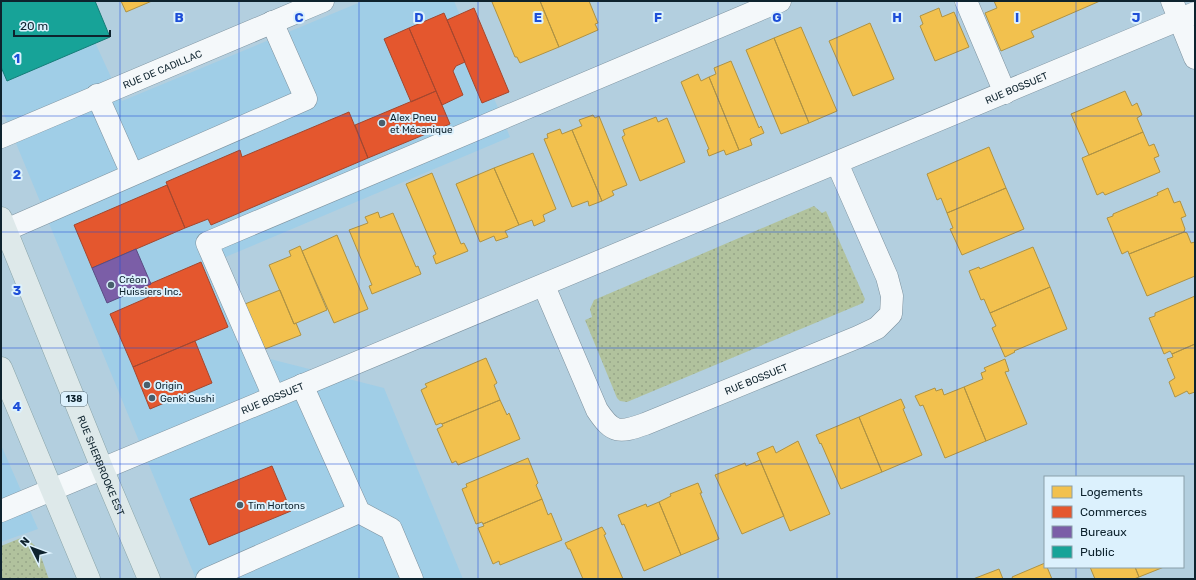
<svg xmlns="http://www.w3.org/2000/svg" width="1196" height="580" font-family="Rubik,sans-serif">
<style>
.built{fill:#a0cee7}
.grass{fill:url(#grass-dots)}
.homes{fill:#f2c14e;stroke:#ae9244}
.shops{fill:#e4572e;stroke:#a4472e}
.offices{fill:#7b5ea7;stroke:#5a4c83}
.public{fill:#17a398;stroke:#147d78}
.lines{fill:none;stroke-linecap:round;stroke-linejoin:round}
.minor-casing{stroke:#7d929f;stroke-width:23}
.major-casing{stroke:#8aa4a9;stroke-width:23}
.minor{stroke:#f4f8fa;stroke-width:22}
.major{stroke:#dee9ea;stroke-width:22}
.grid{fill:none;stroke:#1d4ed8;stroke-width:1;stroke-opacity:0.55}
.poi-dot{fill:#485f6c;stroke:#dcf1fd;stroke-width:1.5}
.labels{text-anchor:middle;stroke-width:4;stroke-linejoin:round;paint-order:stroke}
.shield{fill:#dcf1fd;stroke:#4c616c;stroke-width:1}
.shield-label{font-size:9px;font-weight:bold;fill:#0e232e}
.street-label{font-size:10px;fill:#0e232e;stroke:#dcf1fd}
.poi-label{font-size:10px;fill:#0e232e;stroke:#dcf1fd;text-anchor:start}
.grid-label{font-size:13px;text-anchor:middle;font-weight:bold;fill:#1d4ed8;stroke:#dcf1fd;stroke-width:4;stroke-linejoin:round;paint-order:stroke}
</style>
<defs>
<pattern id="grass-dots" width="8" height="8" patternUnits="userSpaceOnUse"><rect width="8" height="8" fill="#b1c29d"/><path d="M2 2h.1M6 6h.1" fill="none" stroke="#97a688" stroke-width="1.8" stroke-linecap="round"/></pattern>
</defs>
<rect width="100%" height="100%" fill="#b3cfdf"/>
<path class="built" d="M1,1h75l46,100 241,-100h91l56,136 -294,124 54,98 114,29 79,191h-267l-195,-472z
M1,445l37,84 -37,13z"/>
<path class="grass" d="M814,206l8,7 4,-2 39,88 -2,4 -236,99 -7,-1 -3,-3 -32,-78 7,-3 -2,-8 4,-9z
M21,538c18,2 22,26 28,41h-48v-33z"/>
<path class="homes" d="M121,1h31l-26,11z
M494,1h46l19,46 -39,16 -3,-6h-2l-23,-55z
M540,1h49l9,22 -3,1 3,6 -39,17z
M994,1h106l-69,30 3,6 -33,14 -16,-38 12,-5z
M939,8l3,9 12,-5 15,35 -34,14 -15,-35 3,-2 -3,-8z
M870,23l24,56 -41,17 -24,-55z
M801,27l36,84 -28,12 -35,-85z
M774,38l35,85 -28,11 -35,-84z
M731,61l28,67 2,-2 3,7 -14,6 2,6 -13,5 -30,-73 7,-3 -2,-6z
M698,74l3,7 8,-4 30,73 -13,5 -2,-5 -15,6 -2,-6 2,-1 -28,-67z
M1125,91l7,15 5,-3 5,12 -5,3 6,14 -54,23 -18,-41z
M593,115l2,3 4,-2 28,69 -15,6 2,4 -12,6 -30,-71 10,-4 -3,-6z
M656,117l2,5 9,-4 18,44 -45,19 -18,-44 3,-2 -2,-5z
M560,129l2,5 10,-4 30,71 -13,5 -1,-5 -16,6 -28,-68 4,-1 -1,-4z
M1143,132l6,14 5,-2 5,12 -5,2 6,14 -55,23 -2,-3 -6,3 -15,-37z
M989,147l17,41 -59,25 -6,-15 -4,2 -10,-26z
M533,153l23,56 -13,6 2,6 -11,5 -2,-6 -13,5 -25,-57z
M494,168l25,57 -14,6 3,6 -12,4 -2,-5 -14,6 -24,-58z
M432,173l29,71 3,-1 4,8 -32,13 -3,-8 3,-2 -30,-70z
M1006,188l18,41 -62,26 -12,-26 3,-1 -6,-15z
M1168,188l6,15 6,-2 6,15 -5,2 4,11 -1,3 -55,22 -1,-3 -6,3 -15,-36 6,-2v-2l45,-19 -1,-2z
M378,212l2,6 13,-5 23,54 2,-1 3,8 -49,20 -3,-8 3,-1 -23,-55 19,-7 -3,-6z
M1184,232l3,1 4,10 4,-1v34l-48,20 -18,-42z
M337,235l31,74 -34,14 -32,-72z
M300,246l27,64 -33,14 -25,-59 22,-9 -2,-5z
M1033,247l17,40 -60,26 -6,-14 -3,1 -12,-29 10,-4 1,2z
M1050,287l17,42 -53,22 1,1 -10,5 -13,-29 4,-2 -6,-13z
M280,290l14,34 2,-1 5,12 -36,14 -20,-45z
M1195,296v48l-23,10 -2,-3 -6,3 -15,-36 6,-2v-3z
M1195,344v48l-6,2 -2,-3 -12,6 -6,-15 6,-4 -8,-19 6,-2 -1,-3z
M486,358l11,25 -3,2 6,15 -58,24 -1,-1 -5,2 -15,-35 6,-3 -2,-3z
M1005,359l4,12 -4,1 22,52 -41,17 -22,-54 19,-8 -2,-6 5,-2 -2,-3z
M964,387l22,54 -41,17 -22,-53 -3,1 -5,-10 20,-8 1,3 6,-2 2,6z
M901,399l4,9 -2,1 19,46 -40,17 -23,-55z
M500,400l7,15 2,-2 11,26 -62,26 -2,-4 -4,2 -15,-34 6,-3 -1,-2z
M859,417l23,55 -41,17 -20,-46 -1,1 -4,-9z
M798,441l32,73 -40,17 -33,-78 16,-7 3,7z
M528,458l10,25 -2,2 6,14 -59,25 -1,-2 -6,2 -14,-35 5,-2 -1,-3z
M760,460l24,56 -42,18 -27,-59 30,-12 1,3z
M698,483l4,10h-2l19,46 -38,16 -22,-53 12,-6 -1,-2z
M542,499l6,16 3,-2 11,27 -62,25 -1,-4 -6,3 -15,-36 6,-2 -1,-2z
M659,502l22,53 -37,16 -20,-47 -2,1 -4,-10 28,-11 1,3z
M602,527l4,7 -2,1 19,44h-40l-13,-30h-2l-3,-6z
M1045,563v4h2l5,12h-39l-1,-2z
M1090,567h45l4,10 -5,2h-39z
M1135,567h29l-25,10z
M999,569l4,10h-30z"/>
<path class="shops" d="M474,8l35,84 -27,11 -35,-83z
M444,13l21,49 -9,4 -3,5 10,24 -21,10 -33,-77z
M409,28l27,63 -25,11 -27,-63z
M436,91l14,33 -82,34 -13,-33z
M349,112l19,46 -157,67 -3,-6 -23,9 -19,-46 74,-32 2,7z
M167,185l18,43 -93,40 -18,-43z
M201,262l27,65 -95,40 -23,-53 39,-17 -4,-11z
M195,341l17,42 -62,26 -17,-42z
M272,466l19,45 -82,34 -19,-46z"/>
<path class="offices" d="M136,249l15,35 -44,19 -15,-35z"/>
<path class="public" d="M1,1h94l15,36 -103,44 -6,-14z"/>
<g class="lines">
<g class="minor-casing">
<g id="minor">
<path d="M966,1l39,92"/>
<path d="M1172,1l23,57"/>
<path d="M97,95l35,79"/>
<path id="s1" d="M1,137l322,-136"/>
<path d="M6,230l300,-131 -34,-77"/>
<path id="s2" d="M544,286l53,124c16,24 22,23 48,14l213,-87 19,-9 14,-14 1,-18 -5,-19 -50,-114"/>
<path d="M302,385l57,127 32,17 21,50"/>
<path d="M274,397l-67,-154 573,-242"/>
<path id="s3" d="M1,511l1194,-498"/>
<path d="M207,579l152,-67"/>
</g>
</g>
<g class="major-casing">
<g id="major">
<path id="s4" d="M1,218l101,250 47,111"/>
<path d="M1,368l88,211"/>
</g>
</g>
<use href="#minor" class="minor"/>
<use href="#major" class="major"/>
</g>
<path class="grid" d="M120,1v578M239,1v578M359,1v578M478,1v578M598,1v578M718,1v578M837,1v578M957,1v578M1076,1v476M1,116h1194M1,232h1194M1,348h1194M1,464h1194M1076,567v12"/>
<g class="poi-dot">
<circle cx="382" cy="123" r="4"/>
<circle cx="111" cy="285" r="4"/>
<circle cx="147" cy="385" r="4"/>
<circle cx="152" cy="398" r="4"/>
<circle cx="240" cy="505" r="4"/>
</g>
<g class="labels">
<rect class="shield" x="61" y="392" width="26" height="14" rx="3"/>
<g class="shield-label">
<text x="74" y="402">138</text>
</g>
<g class="street-label">
<text dy="4" stroke="none"><textPath href="#s1" startOffset="175">RUE DE CADILLAC</textPath></text>
<text dy="4" stroke="none"><textPath href="#s3" startOffset="1100">RUE BOSSUET</textPath></text>
<text dy="4" stroke="none"><textPath href="#s2" startOffset="312">RUE BOSSUET</textPath></text>
<text dy="4" stroke="none"><textPath href="#s3" startOffset="294">RUE BOSSUET</textPath></text>
<text dy="4" stroke="none"><textPath href="#s4" startOffset="267">RUE SHERBROOKE EST</textPath></text>
</g>
<g class="poi-label">
<text x="390" y="121">Alex Pneu<tspan x="390" dy="12">et Mécanique</tspan></text>
<text x="119" y="283">Créon<tspan x="119" dy="12">Huissiers Inc.</tspan></text>
<text x="155" y="389">Origin</text>
<text x="160" y="402">Genki Sushi</text>
<text x="248" y="509">Tim Hortons</text>
</g>
</g>
<g class="grid-label">
<text x="179" y="22">B</text>
<text x="299" y="22">C</text>
<text x="419" y="22">D</text>
<text x="538" y="22">E</text>
<text x="658" y="22">F</text>
<text x="777" y="22">G</text>
<text x="897" y="22">H</text>
<text x="1017" y="22">I</text>
<text x="1136" y="22">J</text>
<text x="17" y="63">1</text>
<text x="17" y="179">2</text>
<text x="17" y="295">3</text>
<text x="17" y="411">4</text>
</g>
<rect width="1196" height="580" fill="none" stroke="#0e232e" stroke-width="4"/>
<rect x="1044" y="476" width="140" height="92" fill="#dcf1fd" stroke="#8a9faa"/>
<rect x="1052" y="486" width="20" height="12" fill="#f2c14e" stroke="#8a9faa"/>
<text x="1080" y="496" font-size="12" fill="#0e232e">Logements</text>
<rect x="1052" y="506" width="20" height="12" fill="#e4572e" stroke="#8a9faa"/>
<text x="1080" y="516" font-size="12" fill="#0e232e">Commerces</text>
<rect x="1052" y="526" width="20" height="12" fill="#7b5ea7" stroke="#8a9faa"/>
<text x="1080" y="536" font-size="12" fill="#0e232e">Bureaux</text>
<rect x="1052" y="546" width="20" height="12" fill="#17a398" stroke="#8a9faa"/>
<text x="1080" y="556" font-size="12" fill="#0e232e">Public</text>
<g transform="translate(32 548) rotate(312)" stroke="#dcf1fd" stroke-width="3" paint-order="stroke">
<path d="M0-3L7 15L0 10L-7 15Z" fill="#0e232e"/>
<text y="-6" font-size="11" font-weight="bold" text-anchor="middle" fill="#0e232e">N</text>
</g>
<path d="M14 30v6h96v-6" fill="none" stroke="#0e232e" stroke-width="2"/>
<text x="20" y="30" font-size="12" fill="#0e232e" stroke="#dcf1fd" stroke-width="3" paint-order="stroke">20 m</text>
</svg>
